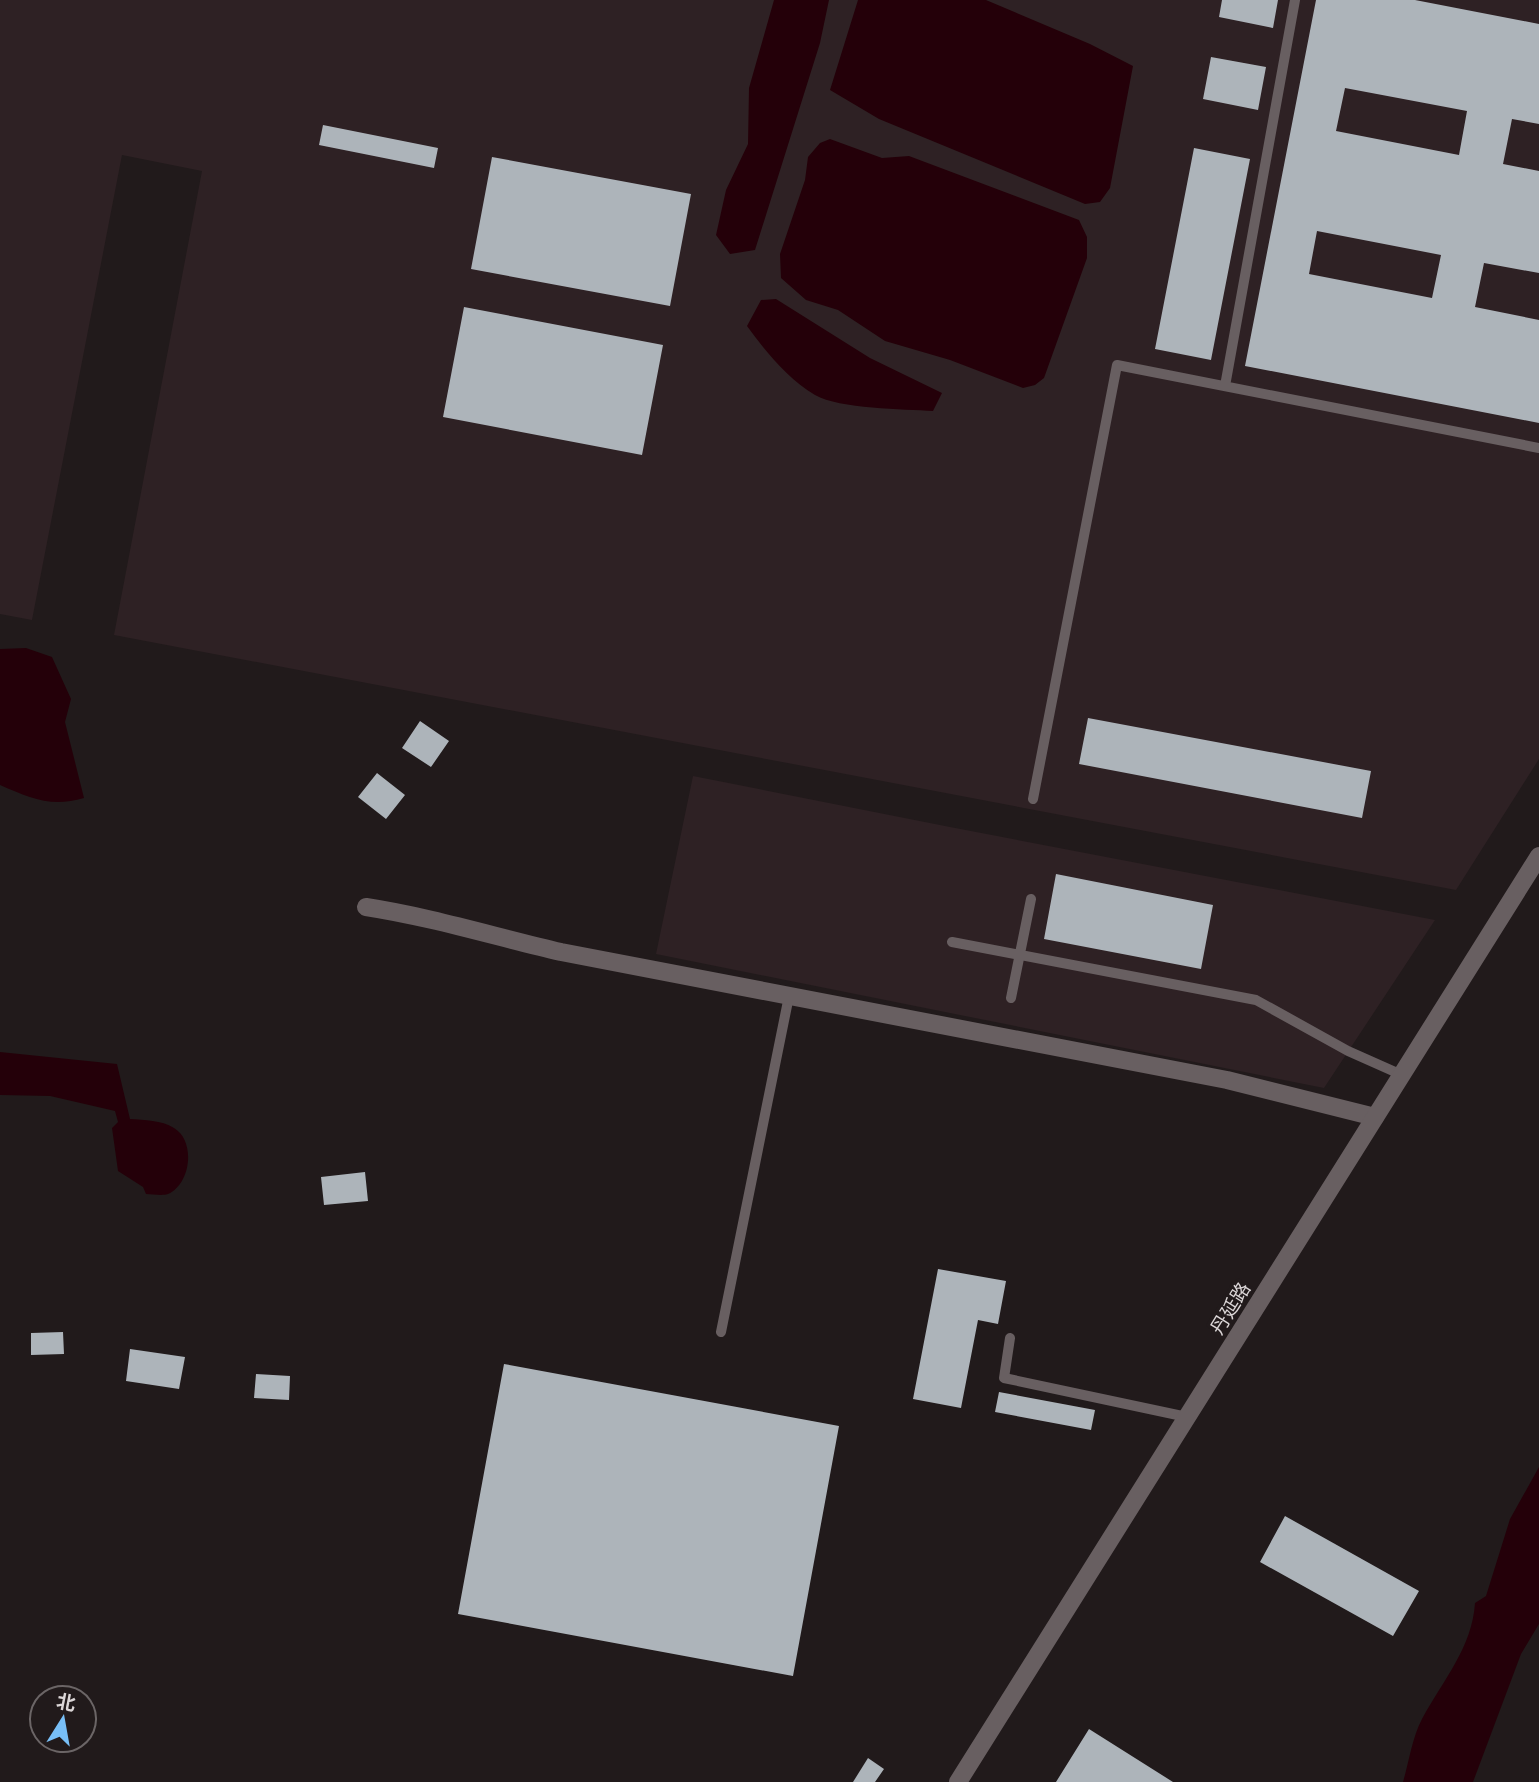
<svg xmlns="http://www.w3.org/2000/svg" width="1539" height="1782" font-family="Barlow,'Noto Sans SC',sans-serif">
<style>
.built{fill:#2e2124}
.water{fill:#240009}
.building{fill:#adb4ba;fill-rule:evenodd}
.lines{fill:none;stroke-linecap:round;stroke-linejoin:round}
.lane{stroke:#685f61;stroke-width:10}
.street{stroke:#685f61;stroke-width:18}
.secondary{stroke:#685f61;stroke-width:18}
.labels{text-anchor:middle;stroke-width:7;stroke-linejoin:round;paint-order:stroke}
.street-label{font-size:19px;fill:#dbd6d7;stroke:#211a1b}
</style>
<rect width="100%" height="100%" fill="#211a1b"/>
<path class="built" d="M0,0h1539v759l-83,131 -1342,-255 88,-464 -80,-16 -90,465 -32,-6z
M693,776l257,51 485,93 -111,168 -668,-134z"/>
<path class="water" d="M774,0h55l-9,43 -65,207 -25,4 -14,-19 10,-45 22,-46 1,-56z
M858,0h128l104,44 43,22 -23,122 -10,14 -15,2 -206,-85 -49,-29z
M830,139l52,19 27,-2 170,64 8,17v21l-43,120 -9,7 -12,3 -73,-28 -65,-19 -47,-31 -32,-10 -25,-22 -1,-24 25,-74 3,-23 12,-14z
M776,299l94,59 72,35 -9,18c-30,-2 -93,-2 -118,-16 -27,-16 -50,-44 -68,-69l14,-26z
M26,648l26,9 19,42 -6,23 19,76c-33,10 -54,0 -84,-13v-136z
M0,1052l117,12 13,55c15,1 31,1 44,9 22,13 17,56 -6,66 -6,2 -16,0 -22,0l-3,-7 -25,-16 -6,-43 6,-6 -3,-11 -65,-15 -50,-1z
M1539,1467v157l-18,30 -48,128h-70c6,-20 9,-44 19,-63 21,-39 50,-71 53,-116l11,-7 24,-77z"/>
<path class="building" d="M1222,0h56l-5,28 -54,-11z
M1316,0h99l124,24v100l-27,-5 -9,45 36,7v102l-55,-10 -9,44 64,13v103l-294,-57zM1345,88l122,23 -8,44 -123,-24zM1317,231l124,24 -9,43 -123,-24z
M1211,57l55,10 -8,43 -55,-11z
M323,125l115,23 -4,20 -115,-23z
M1194,148l56,11 -39,201 -56,-11z
M492,157l199,37 -21,112 -199,-37z
M464,307l199,38 -21,110 -199,-38z
M1088,718l283,53 -9,47 -283,-54z
M420,721l29,20 -18,26 -29,-19z
M377,773l28,22 -19,24 -28,-22z
M1056,874l157,31 -12,64 -157,-30z
M365,1172l3,29 -44,4 -3,-28z
M938,1269l68,12 -8,43 -20,-4 -17,88 -48,-9z
M63,1332l1,22 -33,1v-22z
M130,1349l55,8 -6,32 -53,-8z
M504,1364l335,62 -46,250 -335,-62z
M256,1374l34,2 -1,24 -35,-2z
M999,1392l96,18 -4,20 -96,-18z
M1285,1516l134,75 -26,45 -133,-74z
M1089,1729l84,53h-117z
M868,1758l16,11 -9,13h-22z"/>
<g class="lines">
<path class="lane" d="M1225,386l70,-386
M1033,799l84,-434 422,83
M952,942l304,58 92,51 54,24
M1011,998l20,-99
M721,1332l68,-336
M1010,1338l-6,40 183,39"/>
<path class="street" d="M366,907c65,10 130,30 195,45l666,128 148,37"/>
<path class="secondary" d="M958,1782l581,-926"/>
</g>
<g class="labels">
<g class="street-label">
<text transform="translate(1230 1308) rotate(-58)" y="7">丹延路</text>
</g>
</g>
<g transform="translate(63 1719) rotate(11)"><circle r="33" fill="#211a1b" stroke="#6b6566" stroke-width="2"/>
<path d="M0-5L12 26L0 18L-12 26Z" fill="#78bff7"/>
<text y="-10" font-size="19" font-weight="bold" text-anchor="middle" fill="#dbd6d7">北</text>
</g>
</svg>
